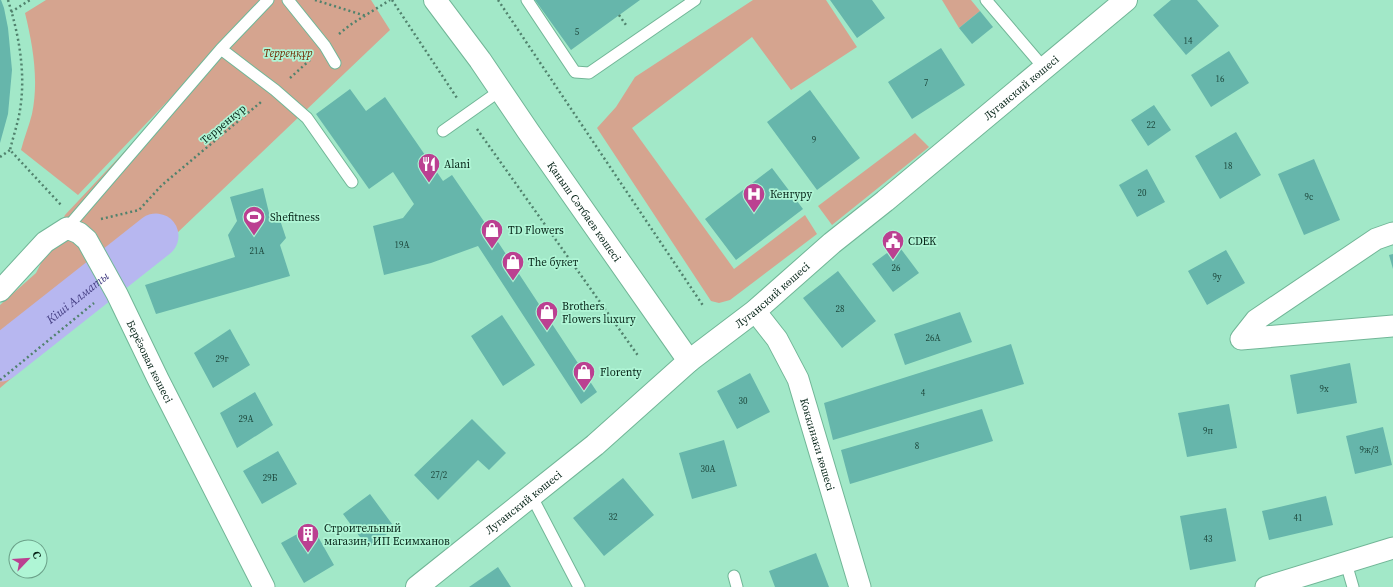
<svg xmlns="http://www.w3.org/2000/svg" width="1393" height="587" font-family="'Source Serif 4',serif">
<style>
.green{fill:#d5a48f}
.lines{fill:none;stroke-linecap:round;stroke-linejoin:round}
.river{stroke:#b7b7f0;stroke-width:45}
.building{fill:#66b6ab}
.lane-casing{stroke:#71b697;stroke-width:13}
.street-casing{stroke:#71b697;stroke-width:23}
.secondary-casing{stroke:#71b697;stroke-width:24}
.path{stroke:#51826d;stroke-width:2.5;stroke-dasharray:2 3;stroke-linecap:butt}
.lane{stroke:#fff;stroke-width:11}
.street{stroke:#fff;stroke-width:21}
.secondary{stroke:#fff;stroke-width:22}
.labels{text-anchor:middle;stroke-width:3.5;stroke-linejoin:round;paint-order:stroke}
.number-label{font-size:9px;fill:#1e483d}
.park-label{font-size:11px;font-style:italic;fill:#702900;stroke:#aff5d5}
.street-label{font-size:11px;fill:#062418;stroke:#aff5d5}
.poi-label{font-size:11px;fill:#062418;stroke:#aff5d5;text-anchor:start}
.water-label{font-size:12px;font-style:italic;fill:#453f83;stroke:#aff5d5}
</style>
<rect width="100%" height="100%" fill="#a2e8c8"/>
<path class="green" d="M46,0h218l-186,195 -57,-45c3,-12 8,-24 11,-36 7,-34 1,-68 -7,-101z
M266,0h105l19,30 -257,245 -133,113v-83l36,-32 29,-58z
M753,0h73l31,47 -66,43 -39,-53 -120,91 102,141 71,-54 12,19 -87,66 -11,3 -8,-2 -114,-173 19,-21 19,-30z
M942,0h29l9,11 -21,17z
M915,133l14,14 -97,78 -14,-19z"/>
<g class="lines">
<path class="river" id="s1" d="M0,359l156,-123"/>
</g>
<path class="building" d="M0,0h1l3,8 4,20 4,42 -4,44 -8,29z
M535,0h105l-69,50z
M830,0h42l13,18 -28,20z
M1171,0h26l22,26 -33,29 -33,-40z
M980,11l13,16 -21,17 -13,-16z
M941,48l24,37 -53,34 -24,-37z
M1229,51l20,32 -38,24 -20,-32z
M350,89l16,22 19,-14 58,84 9,-6 42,61 103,156 -16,12 -103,-158 -47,17 -47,12 -11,-49 30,-8 11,-14 -21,-32 -24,17 -53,-75z
M810,90l50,68 -43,32 -50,-68z
M1154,105l17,25 -23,16 -17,-26z
M1236,132l25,43 -41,24 -25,-43z
M1314,159l26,61 -36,15 -26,-61z
M772,168l31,41 -67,51 -31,-41z
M1147,169l18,33 -28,15 -18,-32z
M263,188l7,29 10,3 6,18 -6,7 10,31 -134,38 -11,-29 90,-28 -7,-22 9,-14 -7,-24z
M898,245l21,28 -26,19 -21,-28z
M1226,250l19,33 -38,22 -19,-34z
M1393,254v15l-4,-14z
M838,271l38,50 -34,27 -39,-50z
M960,312l12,30 -67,23 -11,-31z
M502,315l33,50 -32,21 -32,-50z
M230,329l20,36 -37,23 -19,-35z
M1011,344l13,40 -191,56 -9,-37z
M1350,363l7,40 -60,11 -7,-39z
M750,373l20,39 -33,17 -20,-38z
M255,392l18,33 -36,23 -17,-35z
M1229,404l8,44 -50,9 -9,-44z
M982,409l11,32 -143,43 -9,-34z
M472,419l34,34 -17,17 -11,-10 -40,40 -24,-25z
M1383,427l9,38 -37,9 -9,-38z
M724,440l13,46 -45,13 -13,-46z
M278,451l19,33 -35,20 -19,-33z
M623,478l31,37 -50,41 -31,-38z
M370,494l25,34 -27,20 -25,-34z
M1326,496l7,29 -64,15 -7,-29z
M1226,508l10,53 -46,9 -10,-54z
M312,526l22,39 -30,18 -23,-40z
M816,553l13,34h-54l-6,-16z
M498,567l13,20h-42z"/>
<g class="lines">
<g class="lane-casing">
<path id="lane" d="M288,0l37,46 10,17
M527,0l48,72 14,1 106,-73
M986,0l58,68
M221,49l54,41 32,28 45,64
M443,131l58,-41
M67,228l154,-179 47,-49
M531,495l48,92
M1346,563l7,24
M734,576l3,11"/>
</g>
<g class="street-casing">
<g id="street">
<path d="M1393,233l-17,6 -120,81 -15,19 152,-13"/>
<path id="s2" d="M0,291l45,-49 22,-14 12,5 8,7 30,54 41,85 106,208"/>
<path id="s3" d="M755,311l22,28 21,40 62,208"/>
<path d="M1266,587l127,-39"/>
</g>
</g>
<g class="secondary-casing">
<g id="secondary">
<path id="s4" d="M435,0l45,60 48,71 161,230"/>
<path id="s5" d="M417,587l178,-142 94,-84 66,-50 77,-68 53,-42 241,-201"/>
</g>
</g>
<path class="path" d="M8,0c11,35 18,73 12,110 -2,13 -7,27 -10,40l52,56
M315,0l51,16
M392,0l65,98
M498,0l206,307
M11,12l19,-12
M619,15l7,10
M339,34l11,-9 40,-25
M290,78l21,-19
M477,129l162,228
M0,157l10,-7
M101,219l38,-9 23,-25 99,-83
M0,380l94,-77"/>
<use href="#lane" class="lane"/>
<use href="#street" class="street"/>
<use href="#secondary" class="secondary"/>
</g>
<defs>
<g id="restaurant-pin" transform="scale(1.15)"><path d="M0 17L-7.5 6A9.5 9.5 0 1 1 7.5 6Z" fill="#bb4091" stroke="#aff5d5"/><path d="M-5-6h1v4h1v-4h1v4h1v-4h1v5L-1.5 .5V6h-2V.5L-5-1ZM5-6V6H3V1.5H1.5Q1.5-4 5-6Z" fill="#fff"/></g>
<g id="hospital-pin" transform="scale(1.15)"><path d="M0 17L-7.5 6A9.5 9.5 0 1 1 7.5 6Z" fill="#bb4091" stroke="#aff5d5"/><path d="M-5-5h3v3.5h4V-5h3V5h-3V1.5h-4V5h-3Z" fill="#fff"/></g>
<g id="stadium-pin" transform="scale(1.15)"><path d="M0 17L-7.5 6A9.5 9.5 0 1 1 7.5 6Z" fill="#bb4091" stroke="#aff5d5"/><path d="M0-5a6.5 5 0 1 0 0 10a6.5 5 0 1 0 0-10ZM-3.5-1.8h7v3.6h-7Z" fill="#fff"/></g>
<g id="shop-pin" transform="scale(1.15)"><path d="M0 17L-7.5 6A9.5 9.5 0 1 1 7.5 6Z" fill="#bb4091" stroke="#aff5d5"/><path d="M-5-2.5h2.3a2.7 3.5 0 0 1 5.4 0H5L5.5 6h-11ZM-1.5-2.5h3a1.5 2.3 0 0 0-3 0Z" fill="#fff"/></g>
<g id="civic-pin" transform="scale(1.15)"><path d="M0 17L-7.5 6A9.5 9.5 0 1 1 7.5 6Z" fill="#bb4091" stroke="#aff5d5"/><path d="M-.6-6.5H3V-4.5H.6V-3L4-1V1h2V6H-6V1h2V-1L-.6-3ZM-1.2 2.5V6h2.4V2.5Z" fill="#fff"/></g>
<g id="building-pin" transform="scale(1.15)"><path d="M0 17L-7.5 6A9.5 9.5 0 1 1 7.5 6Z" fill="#bb4091" stroke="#aff5d5"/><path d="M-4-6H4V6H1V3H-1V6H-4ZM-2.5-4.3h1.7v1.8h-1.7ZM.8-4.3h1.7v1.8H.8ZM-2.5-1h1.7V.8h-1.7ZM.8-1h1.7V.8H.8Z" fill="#fff"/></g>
</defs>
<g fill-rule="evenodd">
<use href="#restaurant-pin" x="429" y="164"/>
<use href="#hospital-pin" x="754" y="194"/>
<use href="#stadium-pin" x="254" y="217"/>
<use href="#shop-pin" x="492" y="230"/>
<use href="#civic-pin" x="893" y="241"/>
<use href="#shop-pin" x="513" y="262"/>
<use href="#shop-pin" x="547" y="312"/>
<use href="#shop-pin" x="584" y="372"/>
<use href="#building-pin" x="308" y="534"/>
</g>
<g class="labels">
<g class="number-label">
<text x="577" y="35">5</text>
<text x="1188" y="44">14</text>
<text x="1220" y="82">16</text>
<text x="926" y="86">7</text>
<text x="1151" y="128">22</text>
<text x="814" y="143">9</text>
<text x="1228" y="169">18</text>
<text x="1142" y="196">20</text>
<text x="1309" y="200">9с</text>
<text x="402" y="248">19А</text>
<text x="257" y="254">21А</text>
<text x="896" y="271">26</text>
<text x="1217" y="280">9у</text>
<text x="840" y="312">28</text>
<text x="933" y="341">26А</text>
<text x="222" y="362">29г</text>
<text x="1324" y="392">9х</text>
<text x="923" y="396">4</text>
<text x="743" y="404">30</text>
<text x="246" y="422">29А</text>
<text x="1208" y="434">9п</text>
<text x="917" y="449">8</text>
<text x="1369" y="453">9ж/3</text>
<text x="708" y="472">30А</text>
<text x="439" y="478">27/2</text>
<text x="270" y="481">29Б</text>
<text x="613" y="520">32</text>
<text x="1298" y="521">41</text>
<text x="1208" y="542">43</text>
</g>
<g class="park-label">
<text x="288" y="57">Терреңқұр</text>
</g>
<g class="street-label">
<text dy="4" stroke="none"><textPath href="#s5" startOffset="784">Луганский көшесі</textPath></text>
<text transform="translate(223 124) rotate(-40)" y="4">Терренкур</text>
<text dy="4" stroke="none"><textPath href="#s4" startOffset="259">Қаныш Сәтбаев көшесі</textPath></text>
<text dy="4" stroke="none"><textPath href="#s5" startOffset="460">Луганский көшесі</textPath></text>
<text dy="4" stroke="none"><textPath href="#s2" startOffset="253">Берёзовая көшесі</textPath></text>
<text dy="4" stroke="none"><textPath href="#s3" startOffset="149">Коккинаки көшесі</textPath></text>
<text dy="4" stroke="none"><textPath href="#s5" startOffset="136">Луганский көшесі</textPath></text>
</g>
<g class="poi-label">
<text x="444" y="168">Alani</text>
<text x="770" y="198">Кенгуру</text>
<text x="270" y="221">Shefitness</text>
<text x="508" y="234">TD Flowers</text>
<text x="908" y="245">CDEK</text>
<text x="528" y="266">The букет</text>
<text x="562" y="310">Brothers<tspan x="562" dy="13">Flowers luxury</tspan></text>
<text x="600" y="376">Florenty</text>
<text x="324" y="532">Строительный<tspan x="324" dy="13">магазин, ИП Есимханов</tspan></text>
</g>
<g class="water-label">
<text dy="4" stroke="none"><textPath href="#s1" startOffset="99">Кіші Алматы</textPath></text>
</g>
</g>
<g transform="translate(28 559) rotate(65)"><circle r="19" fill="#aff5d5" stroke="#6ba189"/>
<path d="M0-3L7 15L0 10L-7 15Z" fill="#bb4091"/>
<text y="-6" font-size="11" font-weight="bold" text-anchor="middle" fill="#062418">С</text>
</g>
</svg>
